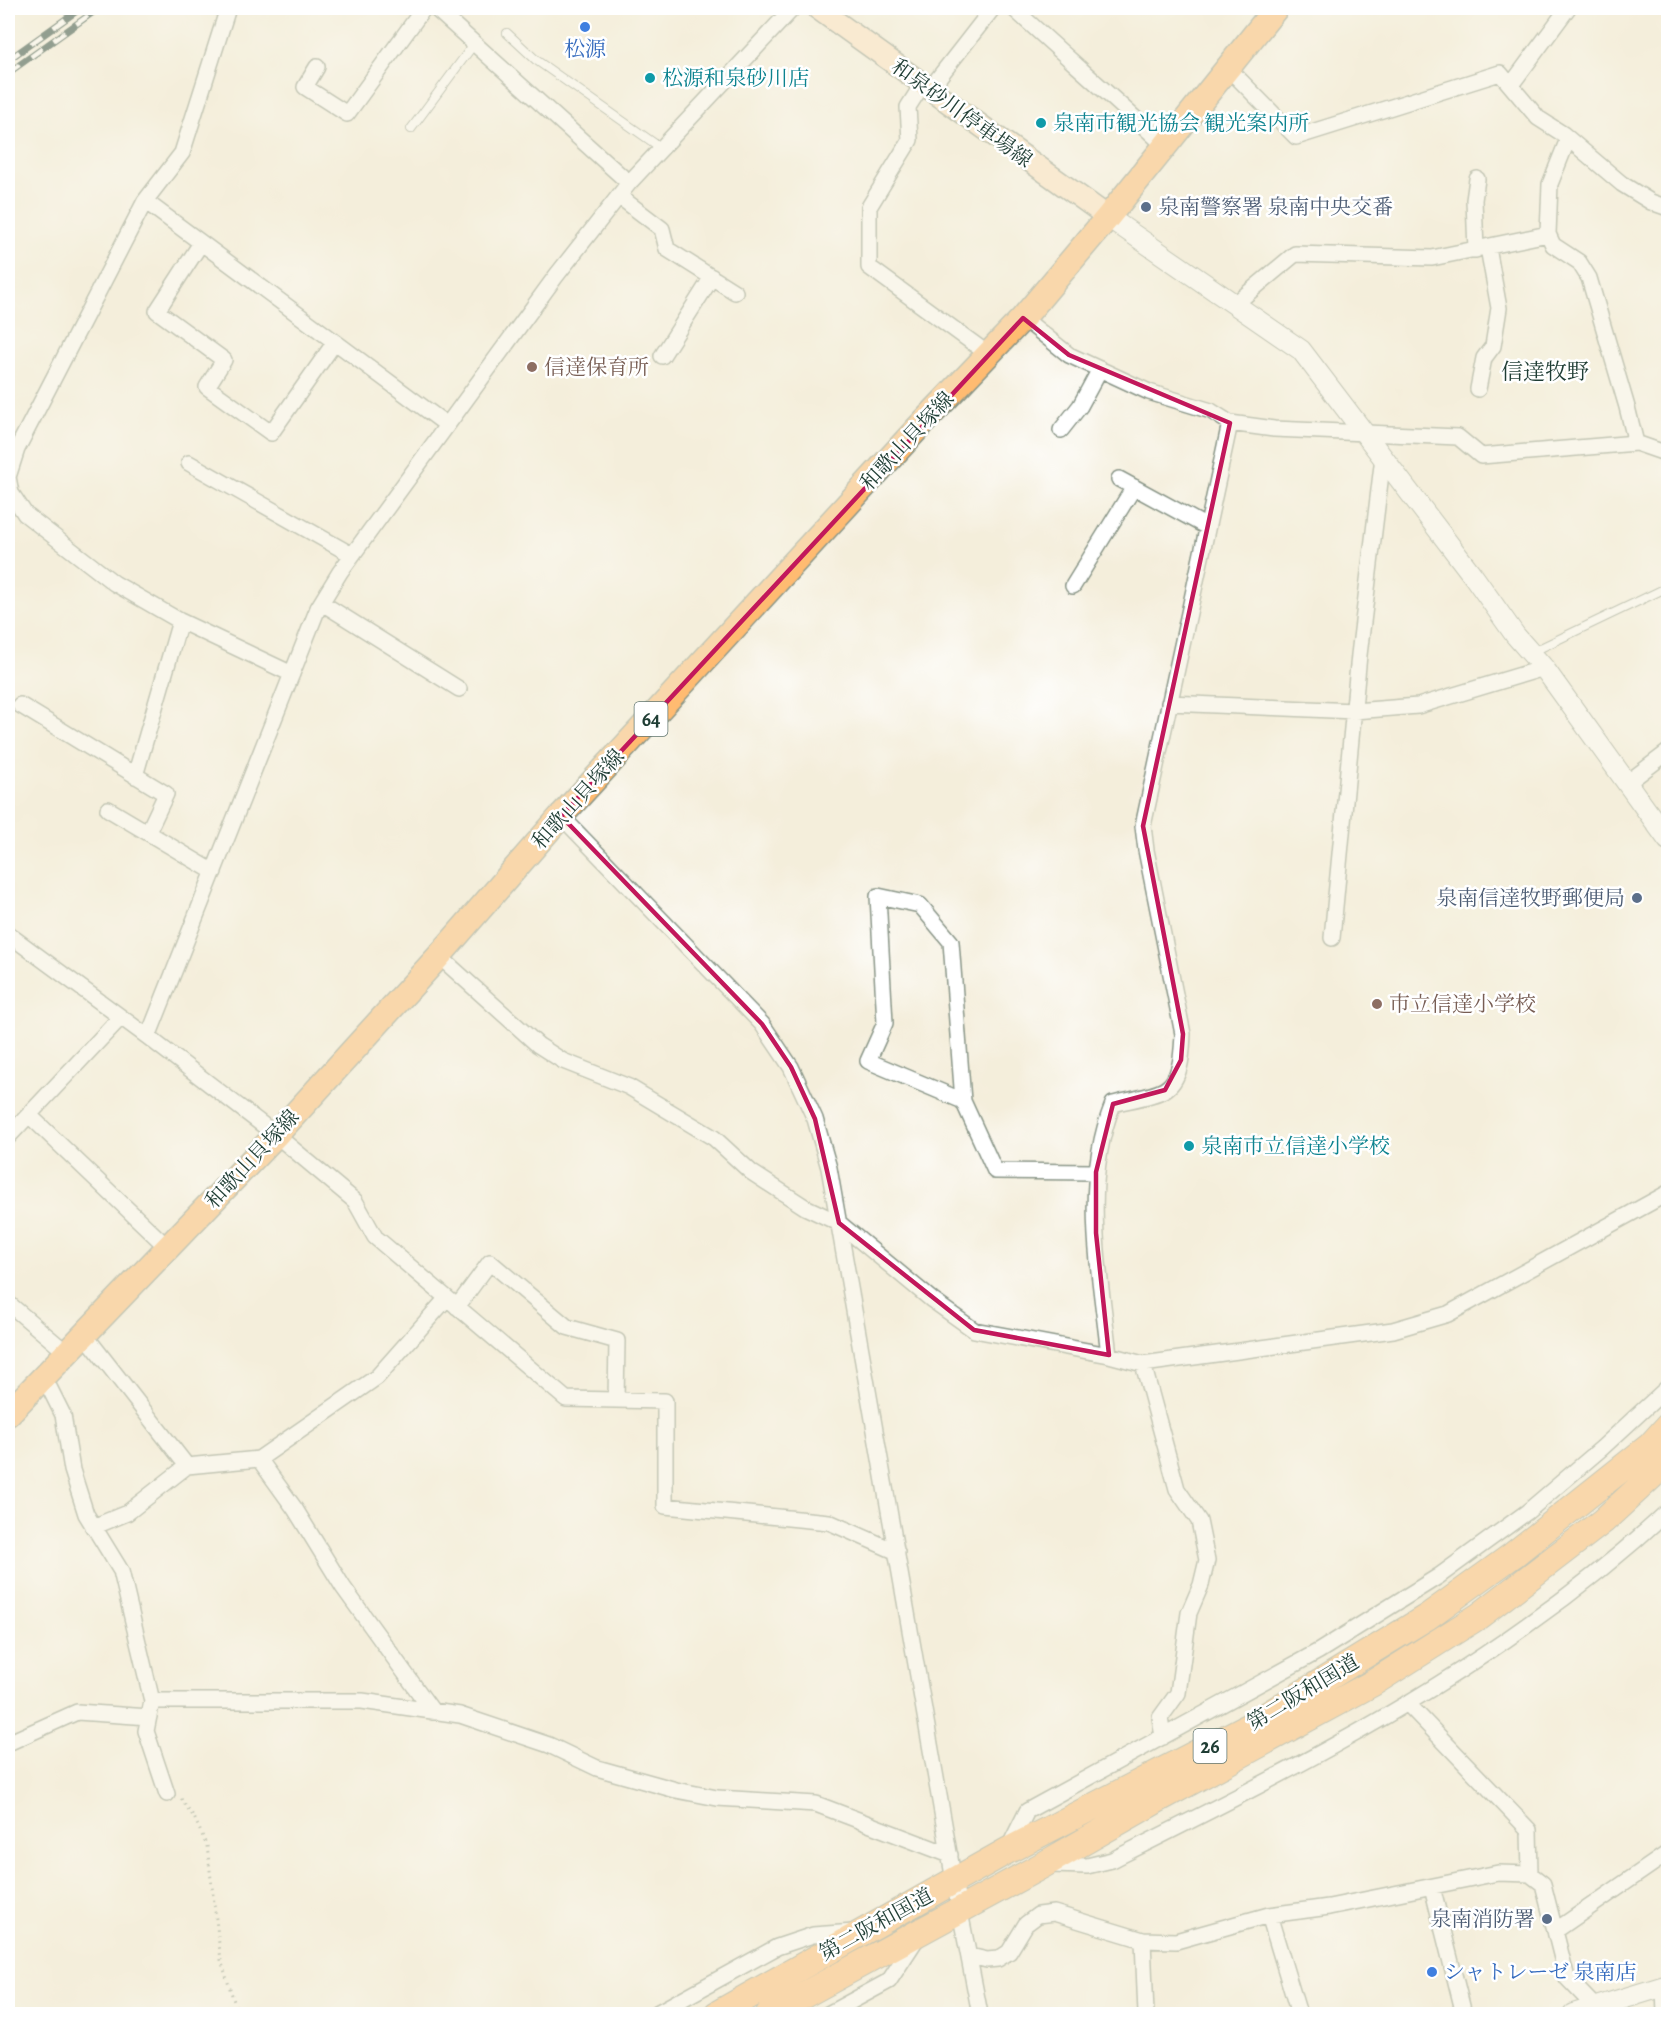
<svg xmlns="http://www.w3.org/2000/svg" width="1676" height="2022" font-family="Alegreya,'Noto Serif JP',serif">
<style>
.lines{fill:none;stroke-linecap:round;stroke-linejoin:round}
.service-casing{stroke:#8a9688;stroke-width:10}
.minor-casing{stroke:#8a9688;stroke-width:18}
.tertiary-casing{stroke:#8a9688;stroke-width:22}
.secondary-casing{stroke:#8a9688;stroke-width:24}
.primary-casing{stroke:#8a9688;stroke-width:27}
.trunk-casing{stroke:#8a9688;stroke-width:28}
.path{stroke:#8a9688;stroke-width:3;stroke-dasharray:1.5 4.5;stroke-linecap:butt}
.service{stroke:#fff;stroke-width:8}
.minor{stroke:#fff;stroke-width:15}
.tertiary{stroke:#fff;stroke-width:20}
.secondary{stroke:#ffe4c6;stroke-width:21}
.primary{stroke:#ffbb71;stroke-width:24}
.trunk{stroke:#ffbb71;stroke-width:26}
.rail-casing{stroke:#1f3d34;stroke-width:7}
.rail{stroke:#fff;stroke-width:4.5;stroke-dasharray:14;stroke-linecap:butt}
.marked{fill:none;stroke:#c2185b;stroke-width:4.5;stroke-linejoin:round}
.shop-dot{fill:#3f7fe0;stroke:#fff;stroke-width:2}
.culture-dot{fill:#0f9aa8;stroke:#fff;stroke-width:2}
.service-dot{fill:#5c6f8a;stroke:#fff;stroke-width:2}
.education-dot{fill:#8d6e63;stroke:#fff;stroke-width:2}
.labels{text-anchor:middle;stroke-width:5;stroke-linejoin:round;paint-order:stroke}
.shield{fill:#fff;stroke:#627771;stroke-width:1.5}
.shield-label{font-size:20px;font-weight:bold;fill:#1f3d34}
.shop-label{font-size:21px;fill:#366cbe;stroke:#fff}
.culture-label{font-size:21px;fill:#0d838f;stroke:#fff;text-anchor:start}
.street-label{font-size:21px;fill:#1f3d34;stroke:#fff}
.service-label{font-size:21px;fill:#4e5e75;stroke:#fff;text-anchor:end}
.education-label{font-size:21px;fill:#785e54;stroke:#fff;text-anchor:start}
.neighbourhood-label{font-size:22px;fill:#1f3d34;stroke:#fff}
</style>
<rect width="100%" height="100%" fill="#fff"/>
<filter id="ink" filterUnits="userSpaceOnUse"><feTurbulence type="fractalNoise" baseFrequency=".0167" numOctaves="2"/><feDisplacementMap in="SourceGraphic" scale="12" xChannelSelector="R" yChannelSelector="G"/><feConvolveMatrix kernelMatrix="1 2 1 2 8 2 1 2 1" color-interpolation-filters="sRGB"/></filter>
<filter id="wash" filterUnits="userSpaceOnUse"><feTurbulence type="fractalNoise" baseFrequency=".008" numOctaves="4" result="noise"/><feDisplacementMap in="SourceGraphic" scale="24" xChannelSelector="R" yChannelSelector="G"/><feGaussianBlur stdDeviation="1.35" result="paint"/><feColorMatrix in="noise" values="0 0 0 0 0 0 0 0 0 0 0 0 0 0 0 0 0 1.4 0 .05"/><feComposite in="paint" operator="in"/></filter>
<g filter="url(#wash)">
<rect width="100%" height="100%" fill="#f4eedb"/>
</g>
<g filter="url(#ink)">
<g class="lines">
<g class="service-casing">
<path id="service" d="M507,33l29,27 125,88
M411,129l63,-85
M1532,652l136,-65"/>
</g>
<g class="minor-casing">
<path id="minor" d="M228,8l-46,145 -37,48 -128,248 -9,28 3,16 14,21 89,69 66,38 112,53
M435,8l194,175
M1013,8c50,46 102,91 152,138
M317,67l-12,20 42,27 77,-106
M1228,68l68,69 204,-64 38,45 25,16 59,50 29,18 17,6
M922,85l-14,22 2,33 -41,67v60l119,87
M1511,85l57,-77
M929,90l64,-82
M1568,139l-18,45 -2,50 5,11 26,17 10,16 38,129 9,36 26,9 6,-2
M620,197l42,32 5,20 68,43
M145,201l302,224
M201,243l-44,68 67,49 -17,27 64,46 64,-91
M1476,250l-2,-50 3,-21
M1235,304l60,-50 137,4 116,-24
M1023,318l46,37 80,37 62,19 19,12 44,6 184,8 23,19 155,-13
M662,356l50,-79
M1478,389l6,-31 9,-12 6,-38 -11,-60
M1061,430l19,-24 20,-37
M189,463l163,92
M1119,479l88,48
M1073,586l61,-99
M322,603l137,86
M1169,703l185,8 64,-5 126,-38
M20,705l146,89 -18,38
M135,776l45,-155
M1627,783l41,-31
M108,809l106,63
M561,816l201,208 29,43 24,52 14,49 125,713 26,133
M8,934l140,103 128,98 79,66 20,36 191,162 99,2v105l164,16 68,30
M1332,938l27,-283 24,-198
M439,956l99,89 25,16 66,26 85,51 37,34 54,35 34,16 93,77 42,30 135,25 34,9 250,-34 55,-16 220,-121
M148,1037l170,-429 22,-36 216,-296 73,-93 164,-175
M963,1101l-95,-40 17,-38 -7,-127 42,9 31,37 12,159 32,70 101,1
M29,1115l139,133
M8,1137l113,-120
M8,1303l59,50
M457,1307l33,-45 77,65 50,14 -1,59
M85,1335l102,131 72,-7 118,-82 70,-79
M1109,1355c-9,-83 -28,-171 4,-251 15,-4 38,-7 51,-14 18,-10 18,-39 19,-56l-37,-184 -3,-24 87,-403
M1143,1364l34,125 22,32 8,39 -6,25 -12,28 -11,80 -18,25 3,19
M44,1377l19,38 9,55 14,44 35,57 31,130 -6,30 21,63
M259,1459l36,50 48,78 90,125
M93,1527l34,-14 60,-47
M152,1701h210l98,14 89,30 48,23 79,22 41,8 99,6 134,51
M1407,1703l122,127 1,44
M8,1743l69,-31 72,5
M1008,1849l19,-38 292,-160 120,-75 88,-64 75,-64 66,-61
M1049,1865l38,1 25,-6c142,-71 286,-142 415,-235 50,-35 97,-73 141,-114
M1432,1887l32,127
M1269,1915l30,99
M1555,1931l113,-78
M1143,1940l3,74
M970,1956l17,4 11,-1 11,-7 17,-28 12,-9 16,-2 89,27 33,1 93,-26 60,-8 169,-34 32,1 13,10 24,94 28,29
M1664,1986l1,28
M655,2014l122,-67 36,-12 41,-3
M828,2014l61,-33 28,-43"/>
</g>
<g class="tertiary-casing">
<path id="tertiary" d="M1108,217l193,133 173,227 41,58 29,33 124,172
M1573,2014l95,-29"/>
</g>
<g class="secondary-casing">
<path id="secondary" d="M817,8l291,209"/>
</g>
<g class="primary-casing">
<path id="primary" d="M8,1414l268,-279 163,-179 122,-140 355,-386 107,-112 85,-101 168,-209"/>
</g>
<g class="trunk-casing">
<path id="trunk" d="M717,2014l290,-163 242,-125 178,-109 86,-62 137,-109 18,-20
M769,2014l274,-149 114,-65 216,-117 106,-67 124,-95 65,-60"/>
</g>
<path class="path" d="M181,1799l13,18 13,29 14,114 17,54"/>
<use href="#service" class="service"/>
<use href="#minor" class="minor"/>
<use href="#tertiary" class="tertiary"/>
<use href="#secondary" class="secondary"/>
<use href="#primary" class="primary"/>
<use href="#trunk" class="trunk"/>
<g class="rail-casing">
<path id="rail" d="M8,60l73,-52
M8,73l91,-65"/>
</g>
<use href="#rail" class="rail"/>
</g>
</g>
<path d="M0 0H1676V2022H0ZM1023,318l46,37 161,68 -87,403 40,208 -2,26 -16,30 -52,14 -17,68v61l13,122 -135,-25 -135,-107 -24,-104 -24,-52 -29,-43 -201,-208z" fill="#f4eedb" fill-opacity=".55" fill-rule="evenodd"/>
<path class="marked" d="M1023,318l46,37 161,68 -87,403 40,208 -2,26 -16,30 -52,14 -17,68v61l13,122 -135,-25 -135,-107 -24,-104 -24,-52 -29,-43 -201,-208z"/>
<g class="shop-dot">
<circle cx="585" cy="27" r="6"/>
<circle cx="1432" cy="1972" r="6"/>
</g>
<g class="culture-dot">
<circle cx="650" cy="78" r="6"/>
<circle cx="1041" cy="123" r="6"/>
<circle cx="1189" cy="1146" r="6"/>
</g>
<g class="service-dot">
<circle cx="1146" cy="207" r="6"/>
<circle cx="1637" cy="898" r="6"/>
<circle cx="1547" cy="1919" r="6"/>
</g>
<g class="education-dot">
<circle cx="532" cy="367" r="6"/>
<circle cx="1377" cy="1004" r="6"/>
</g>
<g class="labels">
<g class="shield">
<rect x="634.5" y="702" width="33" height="34" rx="4.5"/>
<rect x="1193.5" y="1729" width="33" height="34" rx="4.5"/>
</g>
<g class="shield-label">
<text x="651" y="726">64</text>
<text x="1210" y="1753">26</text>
</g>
<g class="shop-label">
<text x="585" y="56">松源</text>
<text x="1444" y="1979" text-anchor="start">シャトレーゼ 泉南店</text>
</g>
<g class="culture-label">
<text x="662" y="85">松源和泉砂川店</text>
<text x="1053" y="130">泉南市観光協会 観光案内所</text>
<text x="1201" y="1153">泉南市立信達小学校</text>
</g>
<g class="street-label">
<text transform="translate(962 113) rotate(36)" y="7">和泉砂川停車場線</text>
<text transform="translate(907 441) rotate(-47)" y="7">和歌山貝塚線</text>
<text transform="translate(578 799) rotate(-48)" y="7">和歌山貝塚線</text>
<text transform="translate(252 1159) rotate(-47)" y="7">和歌山貝塚線</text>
<text transform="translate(1303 1692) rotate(-31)" y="7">第二阪和国道</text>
<text transform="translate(876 1924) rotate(-29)" y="7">第二阪和国道</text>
</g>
<g class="service-label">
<text x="1158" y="214" text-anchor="start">泉南警察署 泉南中央交番</text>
<text x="1625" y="905">泉南信達牧野郵便局</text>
<text x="1535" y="1926">泉南消防署</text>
</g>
<g class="education-label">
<text x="544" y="374">信達保育所</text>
<text x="1389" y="1011">市立信達小学校</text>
</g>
<g class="neighbourhood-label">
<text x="1545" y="379">信達牧野</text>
</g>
</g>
<rect width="1676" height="2022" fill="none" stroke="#fff" stroke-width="30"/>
</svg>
